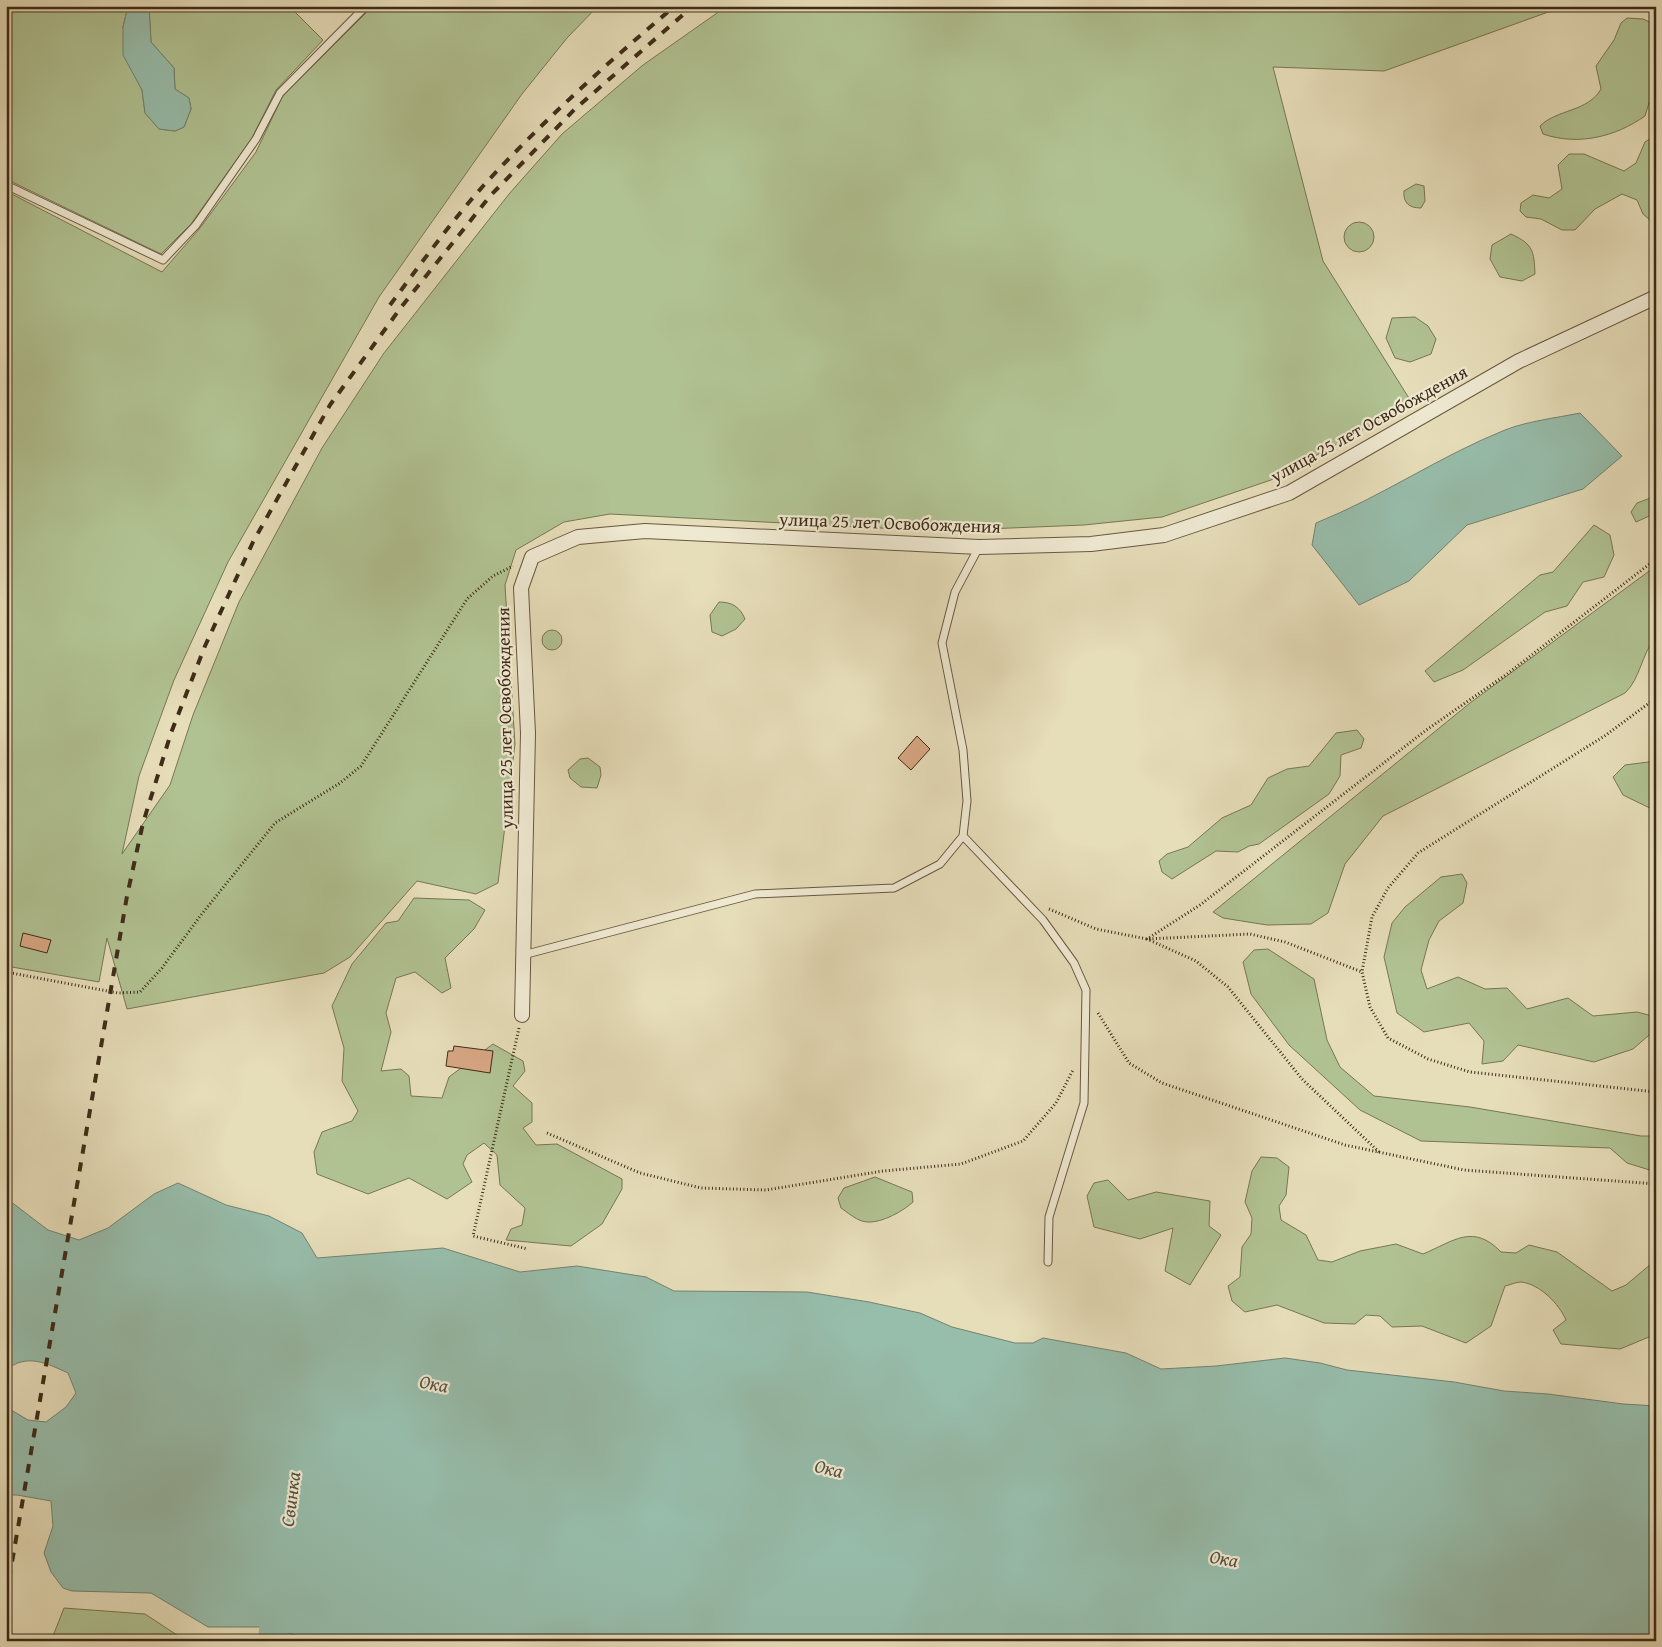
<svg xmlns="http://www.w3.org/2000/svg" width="1662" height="1647" font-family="'Gentium Book Plus',serif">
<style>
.green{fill:#b1c292;stroke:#787654}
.water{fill:#97bdab;stroke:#738370}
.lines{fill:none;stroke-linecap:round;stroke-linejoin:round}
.river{stroke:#97bdab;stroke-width:30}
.building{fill:#d7a783;stroke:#3e2b17}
.service-casing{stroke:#685840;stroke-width:9}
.minor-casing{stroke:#685840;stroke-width:16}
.path{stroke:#3e2b17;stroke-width:3;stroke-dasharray:1 2.5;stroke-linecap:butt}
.service{stroke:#efe9d2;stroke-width:7}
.minor{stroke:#efe9d2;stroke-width:14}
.rail{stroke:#3e2b17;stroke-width:4;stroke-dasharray:9 9;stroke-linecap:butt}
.labels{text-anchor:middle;stroke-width:4.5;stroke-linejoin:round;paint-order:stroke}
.street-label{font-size:18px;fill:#3e2b17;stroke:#efe9d2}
.water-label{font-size:19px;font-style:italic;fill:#54503c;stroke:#efe9d2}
</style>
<rect width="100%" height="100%" fill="#e6ddb9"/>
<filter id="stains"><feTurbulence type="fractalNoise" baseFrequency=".004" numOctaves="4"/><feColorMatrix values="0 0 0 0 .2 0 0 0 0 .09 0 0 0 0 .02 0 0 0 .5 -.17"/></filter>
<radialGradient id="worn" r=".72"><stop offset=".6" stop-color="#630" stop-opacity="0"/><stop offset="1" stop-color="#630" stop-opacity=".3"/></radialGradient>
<path class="green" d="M6,6h122l-5,21 11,47 8,16 3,23 14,16 16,2 9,-4 7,-18 -2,-11 -14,-9 -1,-21 -23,-26 -2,-36h140l34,34 -47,50 -24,48 -61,86 -30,30 -155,-75z
M373,6h225l-31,32 -45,56 -143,203 -151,265 -54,118 -35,96 -17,78 48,-69 23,-70 46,-113 83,-154 62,-95 125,-159 53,-60 81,-69 84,-59h838l-181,65 -111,-4 50,194 89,142 -141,77 -109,37 -78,8 -146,6 -328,-17 -46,8 -48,28 -11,35 10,159 -17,139 -22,11 -59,-13 -67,76 -26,16 -197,36 -20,-71 -8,44 -93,-16v-775l156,81 38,-44 56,-76 27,-57z
M1627,18l16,1 13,6v73l-7,5 -4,13c-30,21 -67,30 -102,18l-3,-8c17,-17 48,-14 61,-37l-5,-23 18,-26 7,-17z
M1656,135v84l-6,1 -7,-6 -6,-14 -15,-6 -27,15 -20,21h-13l-21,-11 -15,-2 -6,-6 1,-8 12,-8 16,3 13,-9 -4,-24 11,-11h15l40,17 12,-8 9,-21z
M1416,184l8,2 1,15 -4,7c-12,0 -18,-5 -17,-17z
M1344 237a15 15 0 1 1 30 0a15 15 0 1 1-30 0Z
M1511,234c22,10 23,17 24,40l-13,7 -22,-4 -10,-18 2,-14z
M1415,317l13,9 8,13 -5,15 -21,8 -15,-4 -9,-20 6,-20z
M1656,496v17l-20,9 -5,-10 6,-9z
M1594,525l16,10 4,20 -10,22 -21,5 -16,24 -22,6 -82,58 -29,12 -9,-11 115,-96 13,-3z
M1656,566v71c-15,17 -15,41 -31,56l-242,123 -38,48 -17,49 -17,11 -44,1 -44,-7 -10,-6 257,-209z
M719,602c13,0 21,5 26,17l-9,10 -14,7 -10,-4 -2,-17z
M542 640a10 10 0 1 1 20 0a10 10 0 1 1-20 0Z
M1357,730l7,9 -3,9 -20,7 -1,21 -11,18 -70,50 -10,2 -11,6 -22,-1 -44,28 -10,-7 -3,-11 8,-7 21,-7 34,-29 29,-13 17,-27 19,-9 22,-3 27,-33z
M588,758l12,9 1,8 -4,13 -16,-1 -11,-9 -2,-8 12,-11z
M1656,761v50l-33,-16 -10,-18 12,-12z
M1462,874l5,9 -4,20 -24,18 -10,19 -8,30 6,19 31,-12 27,12 22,-1 20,21 41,-11 25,18 44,-4 19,5v12l-23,20 -39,13 -76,-17 -15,16 -21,3 2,-23 -15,-18 -45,9 -27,-19 -13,-56 8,-34 13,-16 36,-30z
M414,898l55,2 16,10 -11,19 -29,29 6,30 -9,5 -27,-21 -19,6 -10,35 5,19 -10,39 20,-2 8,7 2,20 31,2 7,-21 44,-33 30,17 2,10 -12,15 19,17v19l-9,6 13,17 21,-1 65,35v10l-20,35 -31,22 -65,-6 5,-11 11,-4 3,-17 -25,-23 -3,-30 -13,-12 -17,12 -4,9 9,18 -25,17 -38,-21 -41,16 -51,-20 -3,-22 8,-20 30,-11 6,-10 -16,-30 2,-33 -12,-42 20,-42 34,-41 12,-2z
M1268,949l46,30 13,61 13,27 34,29 96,11 171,29h15v36l-29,-9 -17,-15 -189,-7 -61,-31 -71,-65 -38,-51 -8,-32 11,-12z
M1261,1157l16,1 12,9 -3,28 -7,11 2,14 25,15 12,25 14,2 28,-11 36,-7 27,10c31,-13 50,-31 78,-2l15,1 13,-8 28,7 55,39 14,-6 25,-21 5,-1v76l-7,-2 -29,12 -59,-5 -8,-14 13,-10c-7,-16 -26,-36 -45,-38 -5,0 -11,3 -16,4l-14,40 -25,17 -44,-17 -30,1 -12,-11 -14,-1 -11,9 -31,-1 -47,-18 -32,7 -13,-11 -4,-15 12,-9 2,-30 9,-13 1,-16 -7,-16 7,-31z
M875,1177l37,15 1,10c-11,10 -36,24 -51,19 -7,-2 -15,-9 -21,-13l-3,-10 6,-10z
M1108,1180l20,20 28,-8 54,9 -1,25 12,9 -31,50 -25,-14 8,-43 -33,11 -46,-12 -7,-31 7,-13z
M64,1608l81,6 41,27h-135z"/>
<path class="water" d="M128,6h21l2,36 23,26 1,21 14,9 2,11 -7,18 -9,4 -16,-2 -14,-16 -3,-23 -19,-35v-28z
M1580,413l42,43 -39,33 -116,36 -58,56 -50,24 -47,-60 4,-22c65,-26 124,-67 189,-93 23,-9 51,-12 75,-17z
M178,1183l48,22 43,11 33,17 15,25 126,-10 77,24 57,-6 69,11 28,14 133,1 62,10 51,11 32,14 63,16h18l10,-5 83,15 35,16 55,-3 69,-8 35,5 27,7 107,12 50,9 44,3 75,10 33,2v235h-1348l-16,-7 -33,-7h-51l-57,-34 -79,-2 -9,-3 -12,-16 -7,-19 9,-27 -2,-25 -34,-6h-11v-88l22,13 18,2 20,-15 10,-14 -8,-20c-22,-10 -41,-20 -62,-3v-172l42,32 31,10 29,-12 46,-34z"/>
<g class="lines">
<path class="river" d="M273,1641l5,-52"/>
</g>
<path class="building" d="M917,736l13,13 -19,21 -13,-12z
M23,933l28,7 -4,13 -27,-7z
M454,1046l39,5 -3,22 -44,-7 2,-15h5z"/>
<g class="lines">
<g class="service-casing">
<path id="service" d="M6,185l157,75 33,-35 60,-86 24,-46 86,-87
M963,836l80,84 31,43 12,27 -2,113 -35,114 -1,45
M523,955l232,-61 139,-6 46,-24 23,-28 4,-35 -4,-51 -21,-107 13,-51 24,-45"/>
</g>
<g class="minor-casing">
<path id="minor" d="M522,1015l6,-282 -7,-145 11,-31 46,-20 67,-6 334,16 112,-3 73,-9 125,-42 230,-132 137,-64"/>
</g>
<path class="path" d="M1656,698l-50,37 -188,118 -30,35 -16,29 -10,55 8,35 18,31 40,21 42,13 186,20
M1049,909l47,20 51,10 103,-5 35,8 77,30
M6,972l112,21 22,-1 22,-24 39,-53 74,-92 65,-40 21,-17 106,-167 26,-23 20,-10
M1098,1013l31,50 33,20 183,62 119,25 192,14
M519,1028l-46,208 55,13
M547,1133l93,40 61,15 65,2 117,-19 78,-7 62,-23 33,-38 17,-33
M1379,1152l-77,-73 -74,-92 -32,-26 -49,-22 53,-34 225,-174 82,-57 149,-115"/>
<use href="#service" class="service"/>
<use href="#minor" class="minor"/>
<path class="rail" d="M390,305c30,-40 60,-82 94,-120 59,-64 124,-123 191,-179
M6,1597l121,-701 16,-73 28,-90 34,-87 48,-104 77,-137 72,-99 89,-111 84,-86 118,-103"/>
</g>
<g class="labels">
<g class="street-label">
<text transform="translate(1369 424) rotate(-29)" y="6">улица 25 лет Освобождения</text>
<text transform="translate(890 523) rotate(2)" y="6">улица 25 лет Освобождения</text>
<text transform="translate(505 718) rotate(-91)" y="6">улица 25 лет Освобождения</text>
</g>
<g class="water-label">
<text transform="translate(434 1383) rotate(11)" y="7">Ока</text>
<text transform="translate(829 1468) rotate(13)" y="7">Ока</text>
<text transform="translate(290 1499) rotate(-83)" y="7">Свинка</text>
<text transform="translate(1224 1558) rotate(10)" y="7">Ока</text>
</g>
</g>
<rect width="1662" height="1647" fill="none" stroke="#e6ddb9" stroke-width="25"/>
<rect x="8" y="8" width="1647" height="1632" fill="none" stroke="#3e2b17" stroke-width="2.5"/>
<rect x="12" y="12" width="1637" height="1622" fill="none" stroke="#3e2b17"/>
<rect width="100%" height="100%" filter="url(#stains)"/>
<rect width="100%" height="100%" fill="url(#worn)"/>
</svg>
